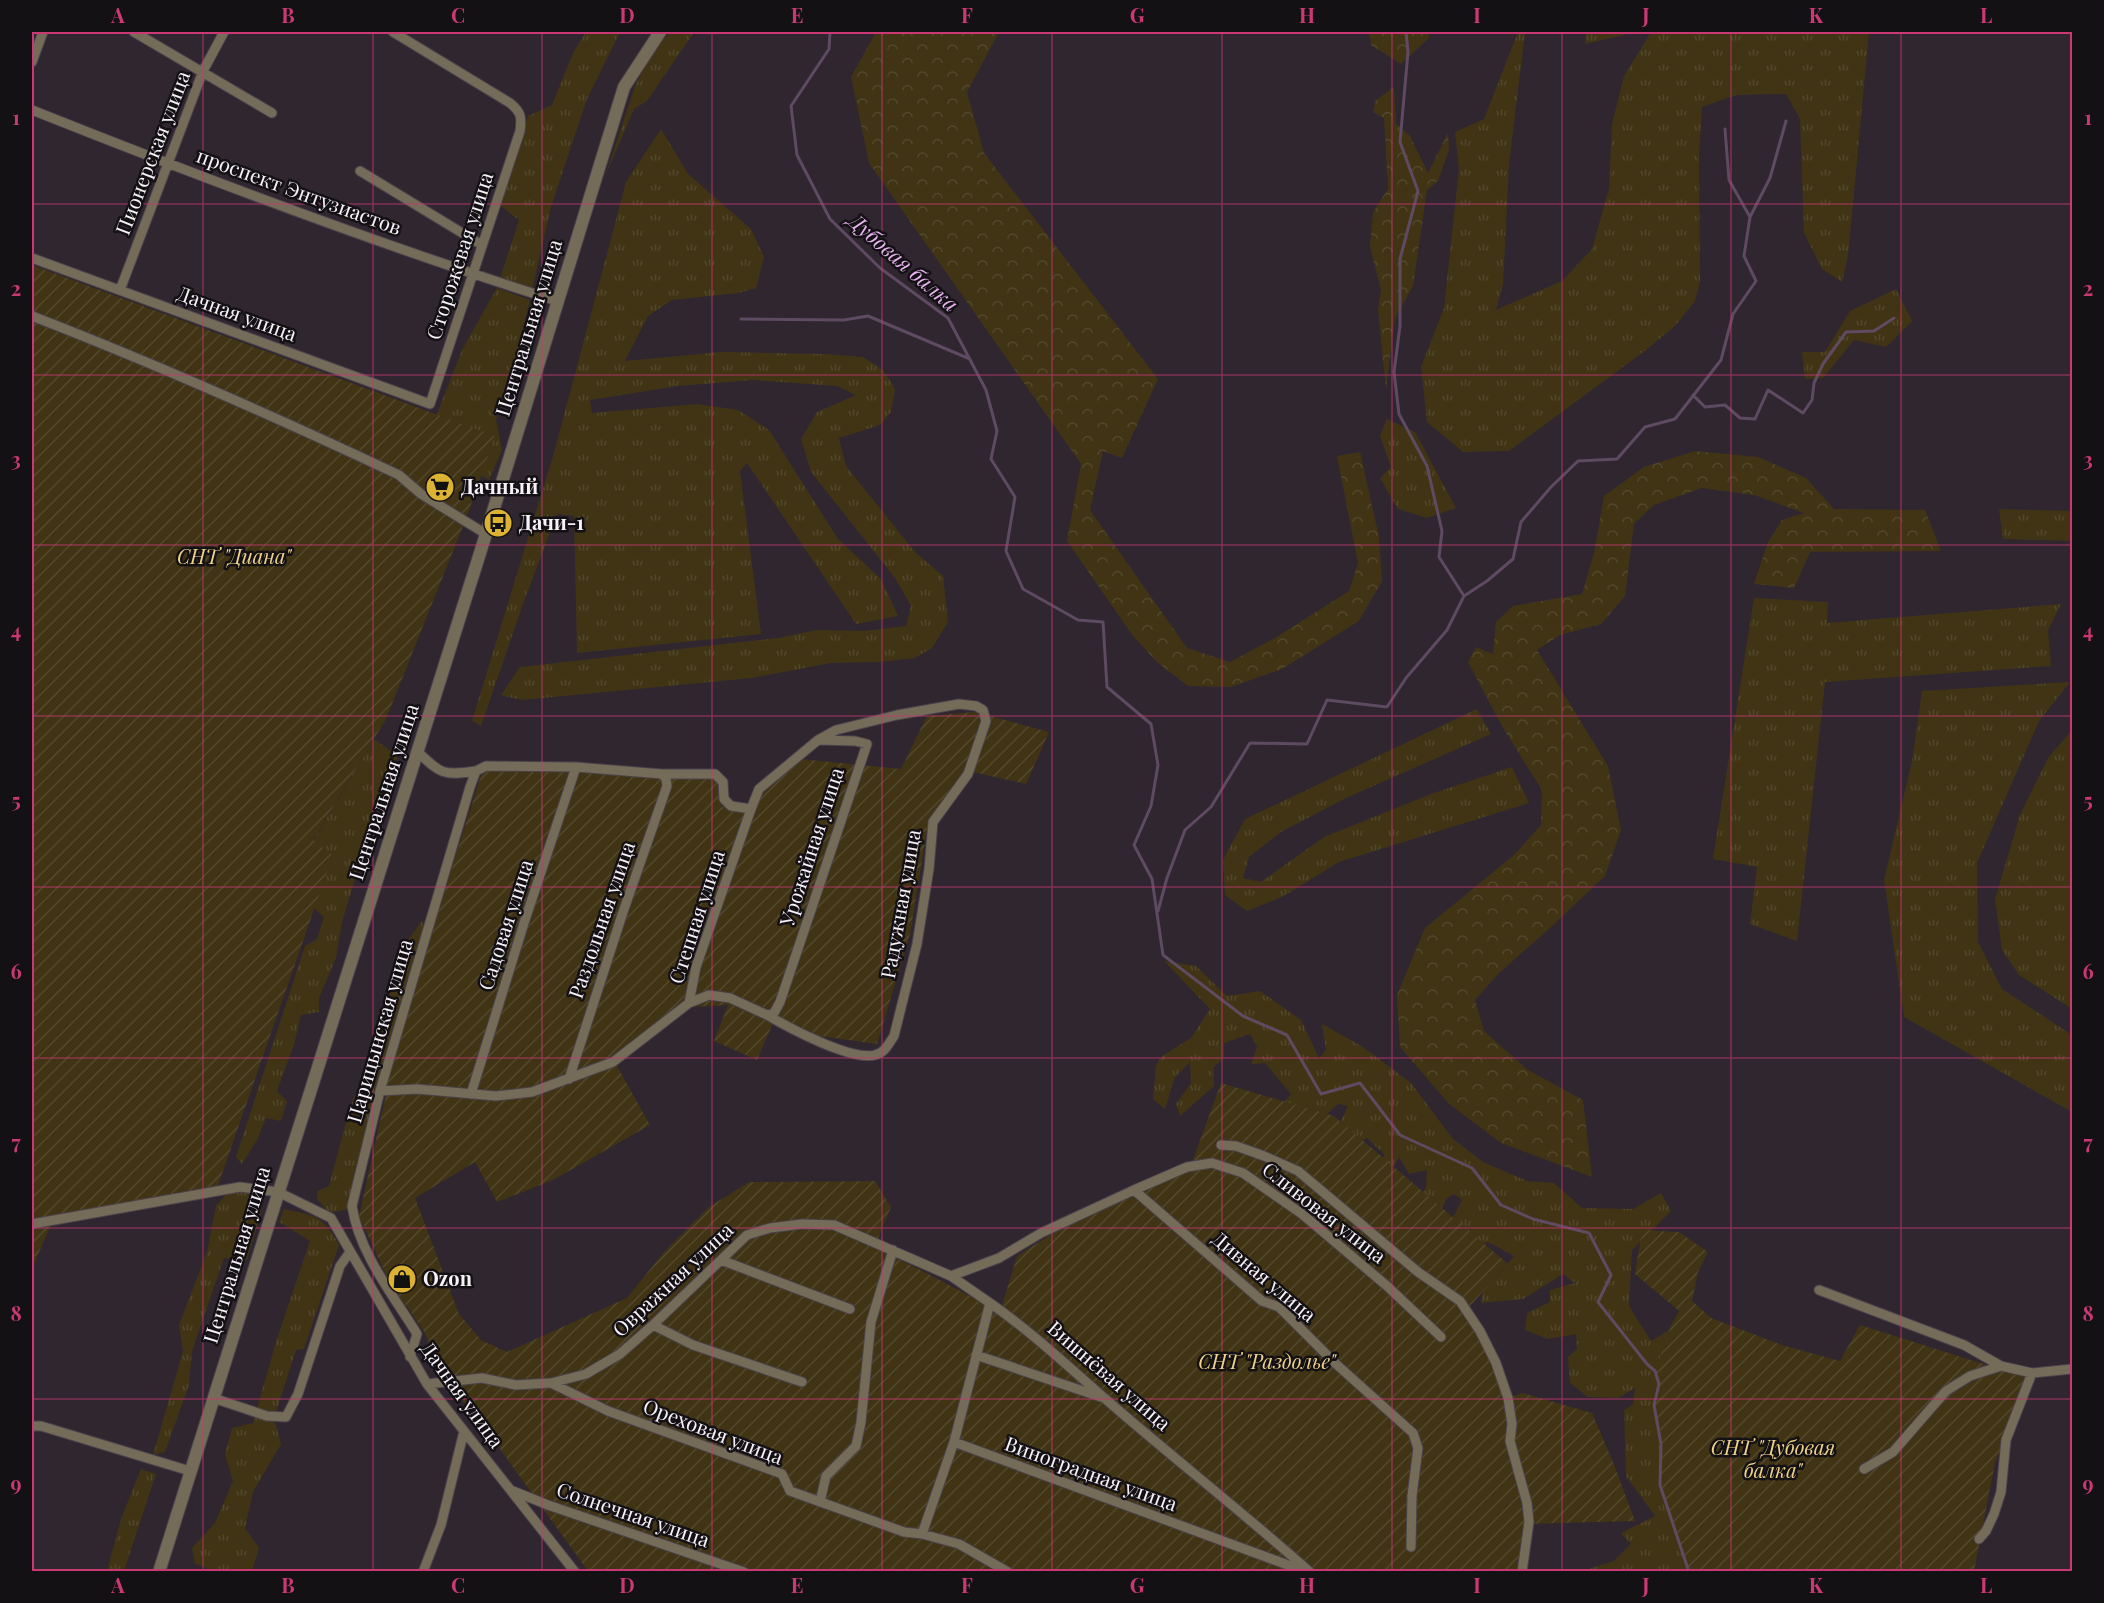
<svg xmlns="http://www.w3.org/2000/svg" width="2104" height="1603" font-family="'Playfair Display',serif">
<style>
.grass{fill:url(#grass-tufts)}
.forest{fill:url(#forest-crowns)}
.garden{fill:url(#garden-furrows)}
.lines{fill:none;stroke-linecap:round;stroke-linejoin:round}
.stream{stroke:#5e4a61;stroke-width:3}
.minor-casing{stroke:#4b424c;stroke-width:11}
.tertiary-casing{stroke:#4b424c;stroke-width:14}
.minor{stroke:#746c58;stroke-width:9}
.tertiary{stroke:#746c58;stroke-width:12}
.grid{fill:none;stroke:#ca3973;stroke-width:1.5;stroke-opacity:0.55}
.labels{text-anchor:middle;stroke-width:5;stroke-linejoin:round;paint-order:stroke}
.street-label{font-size:20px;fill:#f7f1f8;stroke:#141115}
.poi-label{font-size:20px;font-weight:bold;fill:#f7f1f8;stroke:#141115;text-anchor:start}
.park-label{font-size:20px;font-style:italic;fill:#f0d387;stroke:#141115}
.water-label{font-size:21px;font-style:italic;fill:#e7b2ee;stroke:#141115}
.neatline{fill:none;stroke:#ca3973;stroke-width:2}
.grid-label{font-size:20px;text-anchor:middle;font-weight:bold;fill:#ca3973}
</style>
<defs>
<pattern id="grass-tufts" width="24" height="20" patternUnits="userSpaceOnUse" patternTransform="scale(1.5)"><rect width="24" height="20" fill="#403415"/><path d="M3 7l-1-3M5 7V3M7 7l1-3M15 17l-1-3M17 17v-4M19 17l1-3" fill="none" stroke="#53482c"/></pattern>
<pattern id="forest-crowns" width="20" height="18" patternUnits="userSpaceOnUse" patternTransform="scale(1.5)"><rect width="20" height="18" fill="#403415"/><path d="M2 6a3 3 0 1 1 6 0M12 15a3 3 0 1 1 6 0" fill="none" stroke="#53482c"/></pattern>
<pattern id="garden-furrows" width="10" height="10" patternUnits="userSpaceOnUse" patternTransform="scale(1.5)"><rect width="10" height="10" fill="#403415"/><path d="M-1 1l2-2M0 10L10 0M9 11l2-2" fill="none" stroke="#53482c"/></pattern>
</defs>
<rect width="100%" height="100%" fill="#2f2630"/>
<path class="grass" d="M586,32h34l-33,67 -36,108 -19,83 -32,-11 19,-59 -18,-14 27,-90 24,-11 22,-54z
M670,32h24l-47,69 -13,8 -29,68 30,-91 18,-34z
M1518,32h7l-16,133 -6,120 -7,25 66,-29 30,-32 17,-60 3,-65 12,-48 27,-44h218l-21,224 -6,26 -20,-13 -18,-36 -4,-114 -14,-25 -50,1 -34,12 -3,49 1,126 -5,19 -19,24 -30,25 -137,101 -46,1 -36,-30 -6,-55 23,-59 15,-139 -4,-37 29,-13z
M1586,32h44l-6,3 -39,9z
M661,129l27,45 63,55 13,28 -8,31 -18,5 -66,7 -24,16 -23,45 96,-9 104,2 38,3 20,13 12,19 -4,23 -11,13 -41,13 7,28 69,86 28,24 5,46 -16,26 -17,10 -35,4 -49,1 -79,15 -230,22 -21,-5 19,-28 258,-29 39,-8 47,1 42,-5 5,-20 -16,-28 -84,-106 -10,-33 16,-27 39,-17 -19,-9 -84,-6 -75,6 -88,14 2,13 105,-9 41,6 31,20 69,109 43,40 17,37 -42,8 -109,-161 -7,8 21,163 -184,19 -3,-137 -17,-2 -34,90 -42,122 -9,-5 82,-268 72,-271z
M497,288l33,12 -12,49 -22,71 6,30 -13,30 -64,-36 38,-96z
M1896,289l16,32 -26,26 -32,-7 -31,38 -18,1 -3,-27h23l25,-41z
M1387,419l28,13 41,76 -29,10 -29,-9 -18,-31 11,-11 -11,-31z
M1999,509l73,2v30l-69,-2z
M1754,598l74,4 -1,21 234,-19 -13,26 3,36 -226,16 -28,259 -47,-17 7,-57 -44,-8z
M2070,682l-31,39 -62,142 1,79 24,47 70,46v77l-168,-95 -20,-137 28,-119 10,-70z
M1477,709l14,25 -147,65 -63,33 -32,25 -6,21 18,4 63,-45 107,-43 81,-27 17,36 -190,59 -57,35 -35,14 -22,-16 -2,-35 22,-41z
M2072,730v279l-53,-34 -17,-25 -7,-51 25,-84 28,-57z
M374,739l24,17 -37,103 -19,63 -6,36 -17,40v14l-18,3 -7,30 -17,46 10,10 -6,20 -15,-3 -9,22 -15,24 -6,-7 69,-211 12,-7 7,-22 -10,-9 19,-53 -20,-14z
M422,921l4,11 -78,277 -19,4 -12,-14 1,-8 11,-5 21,-79 23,-57 31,-105z
M1164,961l32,5 31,30 33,-5 41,29 18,38 7,-8 -4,-26 41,23 48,36 42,56 30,23 44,19 27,2 28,25 51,1 28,-16 10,18 -39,39 -3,56 22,35 26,-16 111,246h-206l32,-10 17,-17 -10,-11 34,-17 -29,-40 -2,-66 9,-6 2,-16 -17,10 -30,-1 -18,-14 -2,-26 9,-8 -1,-15 -28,5 -23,-9 2,-17 23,-11v-12l25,-7 -12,-9 -40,25 -42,4 4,-23 11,-2 18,-22 -26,-14 -26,9 -10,-31 10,-20 -8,-6 -7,4 -8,16 -20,-19 7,-6 1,-19 -18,4 -10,-17 -16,29 -7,-20 9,-11 -18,-17 -27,12 -7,-11 15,-33 -10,-2 -16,15 -44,-9 13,-16 -26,-31 -14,1 6,-17 -7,-13 -26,9v15l-11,10 1,18 -34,30 -4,-12 15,-21 -1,-21 -15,15 -10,32 -12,-10 3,-34 6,-9 29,-18 19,-29z
M236,1189l22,7 4,13 -15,51 -23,-2 -32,93 -3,34 -24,67 -12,3 30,-104 -4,-26 28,-73 9,-46 14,-16z
M284,1209c32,7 39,6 55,36l-35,104 -8,1 -22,68 7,26 -28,48 -8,36 14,20 -7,23h-46l1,-3 -12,-4 -3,-16 23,-25 18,-42 -8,-27 7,-26 21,-5 23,-81 34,-101 -31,-19z
M141,1469l15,5 -32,97h-17l14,-52z"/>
<path class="forest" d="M876,32h123l-32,60 17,61 174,226 -36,79 -19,-7 -13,59 97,138 43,14 45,-24 74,-47 9,-28 -21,-107 23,-4 19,85 3,44 -23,40 -77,48 -51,18 -43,-1 -30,-23 -25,-27 -66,-95 14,-77 -212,-301 -18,-86z
M1369,32h59l1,6 -28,26 -30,-19z
M1394,87l2,37 14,12 18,37 20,-40 1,17 -11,31 -11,9 -14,96 -18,32 -9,72 -8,-81 3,-19 -11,-43 3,-35 15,-23 -4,-71 -11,-6 2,-11z
M1695,451l63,6 48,21 28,31 91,1 16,41 -131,1 -16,36 -40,-4 14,-42 14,-22 22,-7 -50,-18 -52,-7 -48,17 -20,19 -9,72 -24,28 -41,11 -23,15 71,116 13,64 -16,46 -55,52 -51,45 -24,27 9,31 44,39 55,30 9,77 -91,-34 -52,-39 -49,-57 -3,-52 28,-67 89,-73 27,-30 1,-35 -39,-62 -35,-66 8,-15 17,7 3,-32 17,-16 69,-12 12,-41 10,-57 40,-29z"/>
<path class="garden" d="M32,265l463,171 -28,80 -81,203 -73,121 20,15 -119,342 -163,28 -19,43z
M975,712l74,20 -23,52 -62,-14 -29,40 -9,26 -16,98 -33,110 -58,-8 -43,-20 -19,44 -43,-19 14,-36 -38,2 -73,59 33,59 -97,55 -56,22 -22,-40 -60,36 44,116 22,26 26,12 120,-54 38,-47 44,-44 40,-25 126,-1 16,26 -17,41 41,19 85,45 17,-56 44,-28 129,-60 31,-85 113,33 174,148 -38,42 29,56 13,35 10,-4 70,20 21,49 22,59 -110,3 -7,48 -930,-1 -91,-126 -46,-59 -28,-56 -15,-22 -15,-18 -34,-74 26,-117 3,-19 42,-143 54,-171 98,3 137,10 3,28 32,4 10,-25 23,-13 14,-14 100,10 26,-53z
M1642,1230l37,2 29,20 -10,20 -6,29 19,17 71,27 58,16 20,-36 168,53 -33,85 -21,108h-285l-29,-86 1,-41 -7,-39 5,-21 -4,-13 17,-48 7,-12 -44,-37z"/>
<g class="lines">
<path class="stream" d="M830,32l-1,17 -38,57 6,49 33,64 50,49 68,50 38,72 11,41 -6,28 24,38 -9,54 17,38 55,31 25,2 4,65 44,37 7,41 -7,41 -17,39 18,34 11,76 80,61 44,19 34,59 39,-11 40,52 72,33 29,37 32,14 56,14 22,42 -13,27 49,62 8,7 4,13 -5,21 7,39 -1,41 29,87
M1750,217l20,-39 16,-57
M741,319l103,1 24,-4 102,43
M1693,395l12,12 20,-2 15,13 15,1 13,-29 35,23 9,-13 2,-17 9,-19 23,-32 28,-1 20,-13
M1464,596l23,-15 26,-22 8,-37 30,-35 27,-26 39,-2 28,-32 30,-8 46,-59 12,-46 23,-33 -12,-25 6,-39 -21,-37 -4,-51
M1158,911l9,-33 18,-48 26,-23 39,-64 57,1 20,-44 60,7 19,-29 41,-48 17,-34 -25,-39 3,-26 -15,-65 -28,-52 -5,-42 6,-46v-67l18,-68 -18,-49 8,-90 -2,-20"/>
<g class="minor-casing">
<path id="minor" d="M134,32l138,81
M32,62l11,-30
M32,110c173,69 348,135 525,191
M360,171l122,74
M32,258l398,146 90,-273c2,-14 1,-19 -10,-28l-117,-71
M120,290l83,-219 21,-39
M32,316c124,48 246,102 367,159l22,19 65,40
M689,1003l20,-8 21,3 37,17 7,-2 6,-11 87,-258 -12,-3 -37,-1 -59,49 -8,20
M767,1015c22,13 84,46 108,40 10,-2 14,-12 19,-19l23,-92 12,-75 4,-47 35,-48 18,-53 -3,-11 -7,-4 -17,-2 -62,11 -61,15 -18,10
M569,1079l53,-164 45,-129 -1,-7 -4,-5
M380,1091l37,-2 79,7 36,-4 81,-30 76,-59 7,-36 55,-158 -20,-3 -7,-7 -1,-17 -8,-8h-53l-86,-7 -90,-1 -10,5
M471,1094l53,-171 52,-156
M1221,1145l15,1 28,10 34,15 120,101 42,29 20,30 16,32 12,35 4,26 -2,17 17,62 2,19 -7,50
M1134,1190l53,-23 25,-4 31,10 59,41 85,72 54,51
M32,1224l208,-37 38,5 53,26 96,166 148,188
M721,1260l129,49
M951,1276l48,-18 42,-25 93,-43 128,111 17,6 57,57 77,69 5,15 -6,48 -1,51
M1819,1290l145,55 37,21 31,7 40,-4
M653,1325l40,20 109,37
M976,1355l125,42
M410,1357l7,-23c-24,-39 -58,-81 -65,-128l28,-115 90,-304 6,-16c-32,5 -36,3 -59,-20
M551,1383l35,-9 34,-20 33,-29 94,-90 23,-7 32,-4 32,1 117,51 39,27
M427,1384l55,-6 34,7 35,-2 57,28 174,63 8,17 114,41 18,2 37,10 49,28
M213,1398l54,18 19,1 12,-23 42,-128 10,-14
M32,1426h9l149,45
M954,1442l36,-139c46,32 85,70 127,106 64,55 130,107 193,163
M1864,1469l29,-17 53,-61 24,-15 31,-10
M513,1491l35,14 196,67
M820,1502l6,-26 30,-30 5,-24 10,-100 22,-72
M922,1534l32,-92 353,130
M1979,1539l7,-8 8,-17 7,-22 5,-52 26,-67
M423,1572l18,-47 23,-94"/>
</g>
<g class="tertiary-casing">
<path id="tertiary" d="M159,1572l327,-1038 138,-447 36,-55"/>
</g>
<use href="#minor" class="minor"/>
<use href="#tertiary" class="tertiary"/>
</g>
<path class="grid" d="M203,32v1540M373,32v1540M542,32v1540M712,32v1540M882,32v1540M1052,32v1540M1222,32v1540M1392,32v1540M1562,32v1540M1731,32v1540M1901,32v1540M32,204h2040M32,375h2040M32,545h2040M32,716h2040M32,887h2040M32,1058h2040M32,1228h2040M32,1399h2040"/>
<defs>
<g id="supermarket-disc" transform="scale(1.5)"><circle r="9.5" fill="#dcb233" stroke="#141115"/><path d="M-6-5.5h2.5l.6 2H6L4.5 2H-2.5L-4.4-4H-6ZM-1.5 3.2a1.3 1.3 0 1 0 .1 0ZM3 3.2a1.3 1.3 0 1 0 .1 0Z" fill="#111"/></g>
<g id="bus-disc" transform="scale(1.5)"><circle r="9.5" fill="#dcb233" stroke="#141115"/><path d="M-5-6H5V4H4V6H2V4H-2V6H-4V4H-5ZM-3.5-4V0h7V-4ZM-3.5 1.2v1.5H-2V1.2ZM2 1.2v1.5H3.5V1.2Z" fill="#111"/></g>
<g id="shop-disc" transform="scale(1.5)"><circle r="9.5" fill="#dcb233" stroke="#141115"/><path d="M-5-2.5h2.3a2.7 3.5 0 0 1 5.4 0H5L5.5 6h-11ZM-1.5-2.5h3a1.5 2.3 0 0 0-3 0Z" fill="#111"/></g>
</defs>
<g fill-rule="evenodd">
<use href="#supermarket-disc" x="440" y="487"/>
<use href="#bus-disc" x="498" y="523"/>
<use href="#shop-disc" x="402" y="1279"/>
</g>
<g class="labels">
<g class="street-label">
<text transform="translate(153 153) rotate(-69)" y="7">Пионерская улица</text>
<text transform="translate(299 192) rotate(20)" y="7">проспект Энтузиастов</text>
<text transform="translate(460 256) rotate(-72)" y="7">Сторожевая улица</text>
<text transform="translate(237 314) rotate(20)" y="7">Дачная улица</text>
<text transform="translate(529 328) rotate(-73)" y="7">Центральная улица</text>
<text transform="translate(384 792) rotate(-72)" y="7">Центральная улица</text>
<text transform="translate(812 847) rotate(-72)" y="7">Урожайная улица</text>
<text transform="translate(901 904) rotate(-80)" y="7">Радужная улица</text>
<text transform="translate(697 917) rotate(-72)" y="7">Степная улица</text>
<text transform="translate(602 920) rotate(-71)" y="7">Раздольная улица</text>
<text transform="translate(506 925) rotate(-72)" y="7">Садовая улица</text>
<text transform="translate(380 1031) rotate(-74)" y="7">Царицынская улица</text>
<text transform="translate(1324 1213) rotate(38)" y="7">Сливовая улица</text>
<text transform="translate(237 1255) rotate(-73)" y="7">Центральная улица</text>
<text transform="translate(1264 1277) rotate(40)" y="7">Дивная улица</text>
<text transform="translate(673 1280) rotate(-43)" y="7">Овражная улица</text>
<text transform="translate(1109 1376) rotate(41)" y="7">Вишнёвая улица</text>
<text transform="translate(462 1395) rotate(54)" y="7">Дачная улица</text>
<text transform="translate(713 1432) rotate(21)" y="7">Ореховая улица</text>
<text transform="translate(1091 1474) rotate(20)" y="7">Виноградная улица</text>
<text transform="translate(633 1515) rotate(19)" y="7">Солнечная улица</text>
</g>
<g class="poi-label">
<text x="461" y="494">Дачный</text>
<text x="519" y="530">Дачи-1</text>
<text x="423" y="1286">Ozon</text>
</g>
<g class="park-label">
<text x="234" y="564">СНТ "Диана"</text>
<text x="1267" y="1369">СНТ "Раздолье"</text>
<text x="1773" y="1455">СНТ "Дубовая<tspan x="1773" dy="23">балка"</tspan></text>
</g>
<g class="water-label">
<text transform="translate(903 263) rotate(41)" y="7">Дубовая балка</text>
</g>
</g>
<rect width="2104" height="1603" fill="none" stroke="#141115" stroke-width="66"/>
<rect x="33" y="33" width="2038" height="1537" class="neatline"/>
<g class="grid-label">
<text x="118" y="23">A</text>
<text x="288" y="23">B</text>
<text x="458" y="23">C</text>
<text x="627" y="23">D</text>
<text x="797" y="23">E</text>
<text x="967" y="23">F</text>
<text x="1137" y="23">G</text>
<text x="1307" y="23">H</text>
<text x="1477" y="23">I</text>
<text x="1646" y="23">J</text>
<text x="1816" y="23">K</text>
<text x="1986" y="23">L</text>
<text x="16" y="125">1</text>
<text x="2088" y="125">1</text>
<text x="16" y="296">2</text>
<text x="2088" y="296">2</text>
<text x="16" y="467">3</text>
<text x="2088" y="467">3</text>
<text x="16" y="638">4</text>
<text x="2088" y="638">4</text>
<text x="16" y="808">5</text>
<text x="2088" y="808">5</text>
<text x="16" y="979">6</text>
<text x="2088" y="979">6</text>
<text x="16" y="1150">7</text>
<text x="2088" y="1150">7</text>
<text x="16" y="1321">8</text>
<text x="2088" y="1321">8</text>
<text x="16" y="1491">9</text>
<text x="2088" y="1491">9</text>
<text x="118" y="1593">A</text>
<text x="288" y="1593">B</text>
<text x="458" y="1593">C</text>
<text x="627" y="1593">D</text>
<text x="797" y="1593">E</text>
<text x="967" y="1593">F</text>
<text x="1137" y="1593">G</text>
<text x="1307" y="1593">H</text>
<text x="1477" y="1593">I</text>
<text x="1646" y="1593">J</text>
<text x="1816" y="1593">K</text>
<text x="1986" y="1593">L</text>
</g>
</svg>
